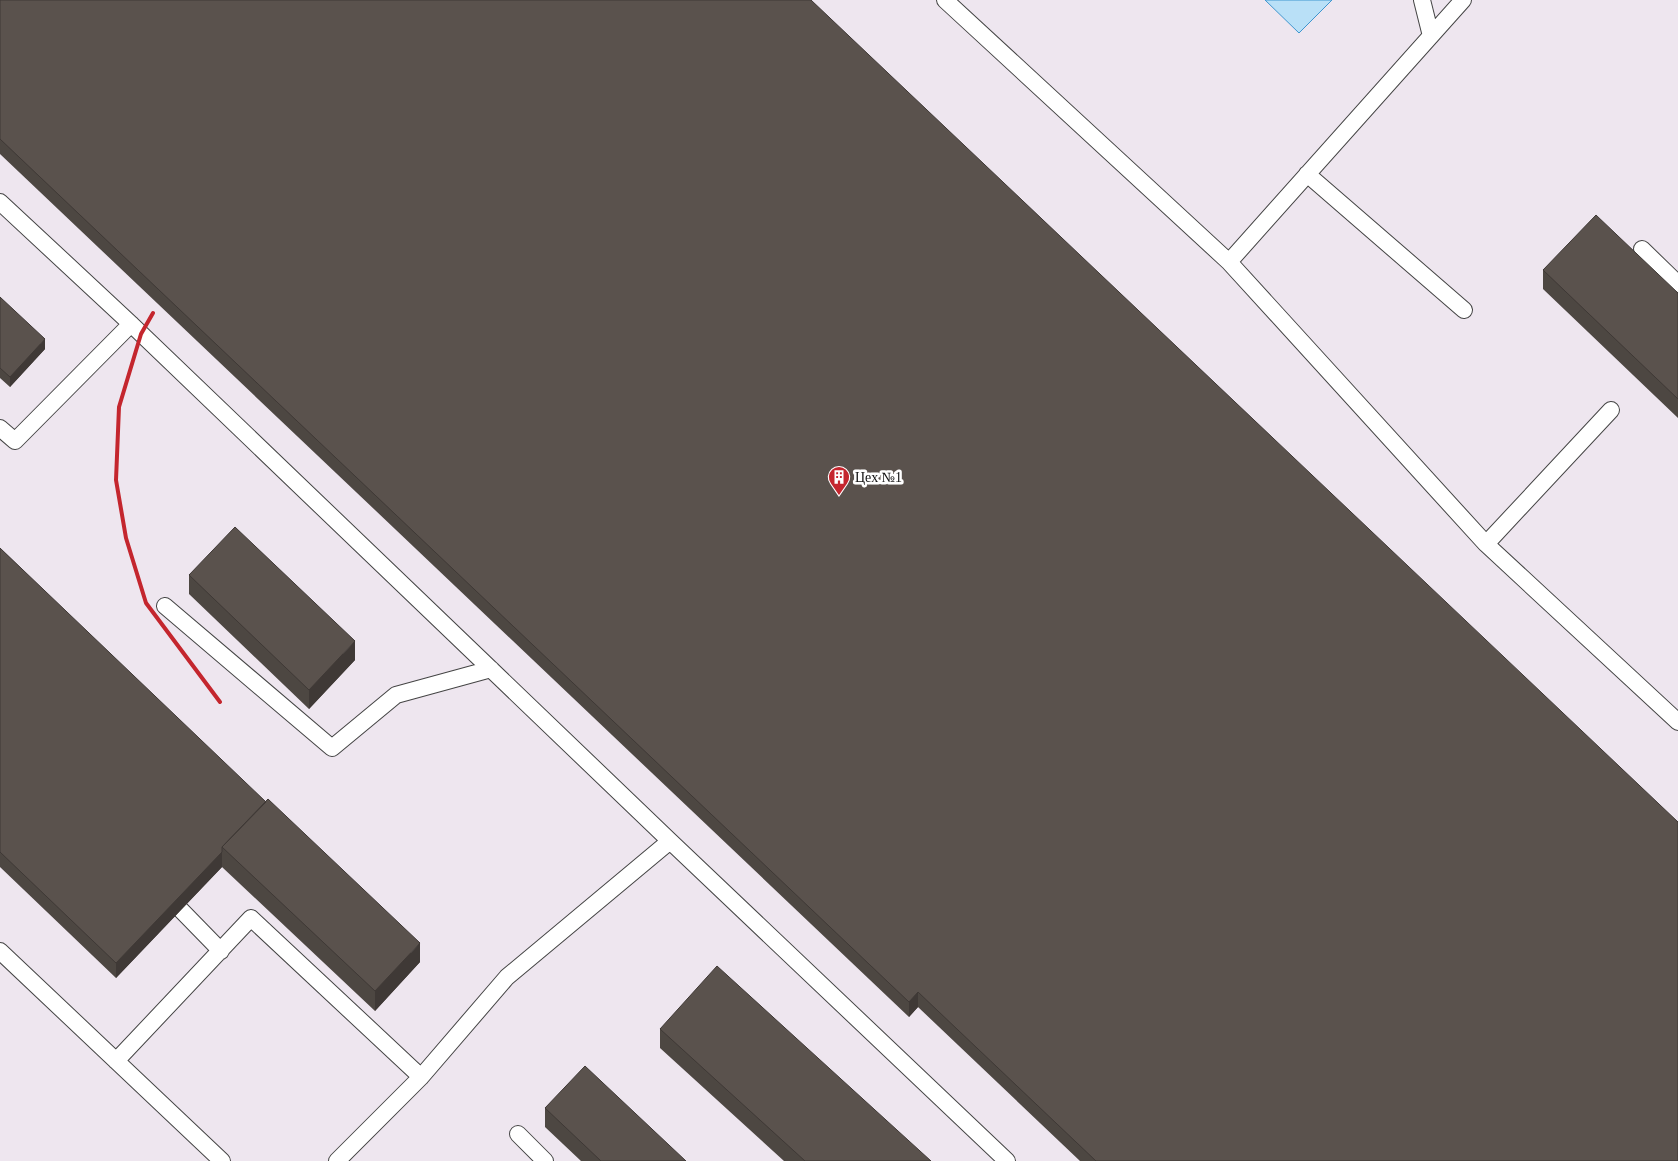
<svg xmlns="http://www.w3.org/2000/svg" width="1678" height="1161" font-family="'Times New Roman',serif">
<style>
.industrial{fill:#eee6ef}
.water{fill:#b9e0f7;stroke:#3f96cf}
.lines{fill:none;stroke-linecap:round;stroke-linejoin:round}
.lane-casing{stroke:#444;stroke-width:18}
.lane{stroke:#fff;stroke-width:16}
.rail{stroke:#c4262e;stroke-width:4}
.wall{fill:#4d4742}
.shaded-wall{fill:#3f3936}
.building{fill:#5a524d;stroke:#3f3936}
.labels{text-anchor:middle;stroke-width:5;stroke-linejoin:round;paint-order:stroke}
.poi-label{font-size:14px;fill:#111;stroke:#fff;text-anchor:start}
</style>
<rect width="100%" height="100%" fill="#fffdf5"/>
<path class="industrial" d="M0,0h1678v1161h-1678z"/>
<path class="water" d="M1265,0h67l-33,33z"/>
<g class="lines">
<g class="lane-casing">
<path id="lane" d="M945,0l284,262 257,282 192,178
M1422,0l9,36
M1307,174l157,136
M0,202l131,122 539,517 337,320
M1642,249l36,35
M1229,262l234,-262
M0,428l15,13 116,-117
M1486,544l125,-134
M165,606l167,142 64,-53 95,-26
M181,910l40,41
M0,951l222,210
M116,1061l135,-143 170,159
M518,1134l27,27
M337,1161l84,-84 86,-100 163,-136"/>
</g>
<use href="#lane" class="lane"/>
<path class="rail" d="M153,313l-12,21 -22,73 -3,73 10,58 20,65 74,99"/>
</g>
<path class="wall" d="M0,0l1678,1161h-598l-162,-154 -9,10 -909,-863z
M1543,270l135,23v125l-135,-129z
M0,297l45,52 -35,38 -10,-9z
M0,548l420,414 -45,49 -153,-144 -106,111 -116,-111z
M189,575l166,85 -46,49 -120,-115z
M660,1029l271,132h-147l-124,-113z
M545,1108l141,53h-105l-36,-34z"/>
<path class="shaded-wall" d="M45,339v10l-35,38v-10z
M355,641v19l-46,49v-19z
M222,852v15l-106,111v-15z
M420,943v19l-45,49v-20z
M918,992v15l-9,10v-15z"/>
<path class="building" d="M0,0h811l867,822v339h-582l-178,-169 -9,10 -909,-863z
M1596,215l82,78v106l-135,-129z
M0,297l45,42 -35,38 -10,-9z
M235,527l120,114 -46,49 -120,-115z
M0,548l266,254 -44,45v5l-106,111 -116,-111z
M268,799l152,144 -45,48 -153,-144z
M717,966l214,195h-126l-145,-132z
M585,1066l101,95h-85l-56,-53z"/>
<defs>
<g id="building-pin" transform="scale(1.125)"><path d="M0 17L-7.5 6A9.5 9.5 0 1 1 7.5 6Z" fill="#c4262e" stroke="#fff"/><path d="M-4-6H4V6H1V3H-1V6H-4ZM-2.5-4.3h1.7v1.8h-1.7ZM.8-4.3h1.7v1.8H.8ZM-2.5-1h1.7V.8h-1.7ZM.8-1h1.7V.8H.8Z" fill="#fff"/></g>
</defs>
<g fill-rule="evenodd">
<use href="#building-pin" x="839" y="477"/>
</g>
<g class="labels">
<g class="poi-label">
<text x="855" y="482">Цех №1</text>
</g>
</g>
</svg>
